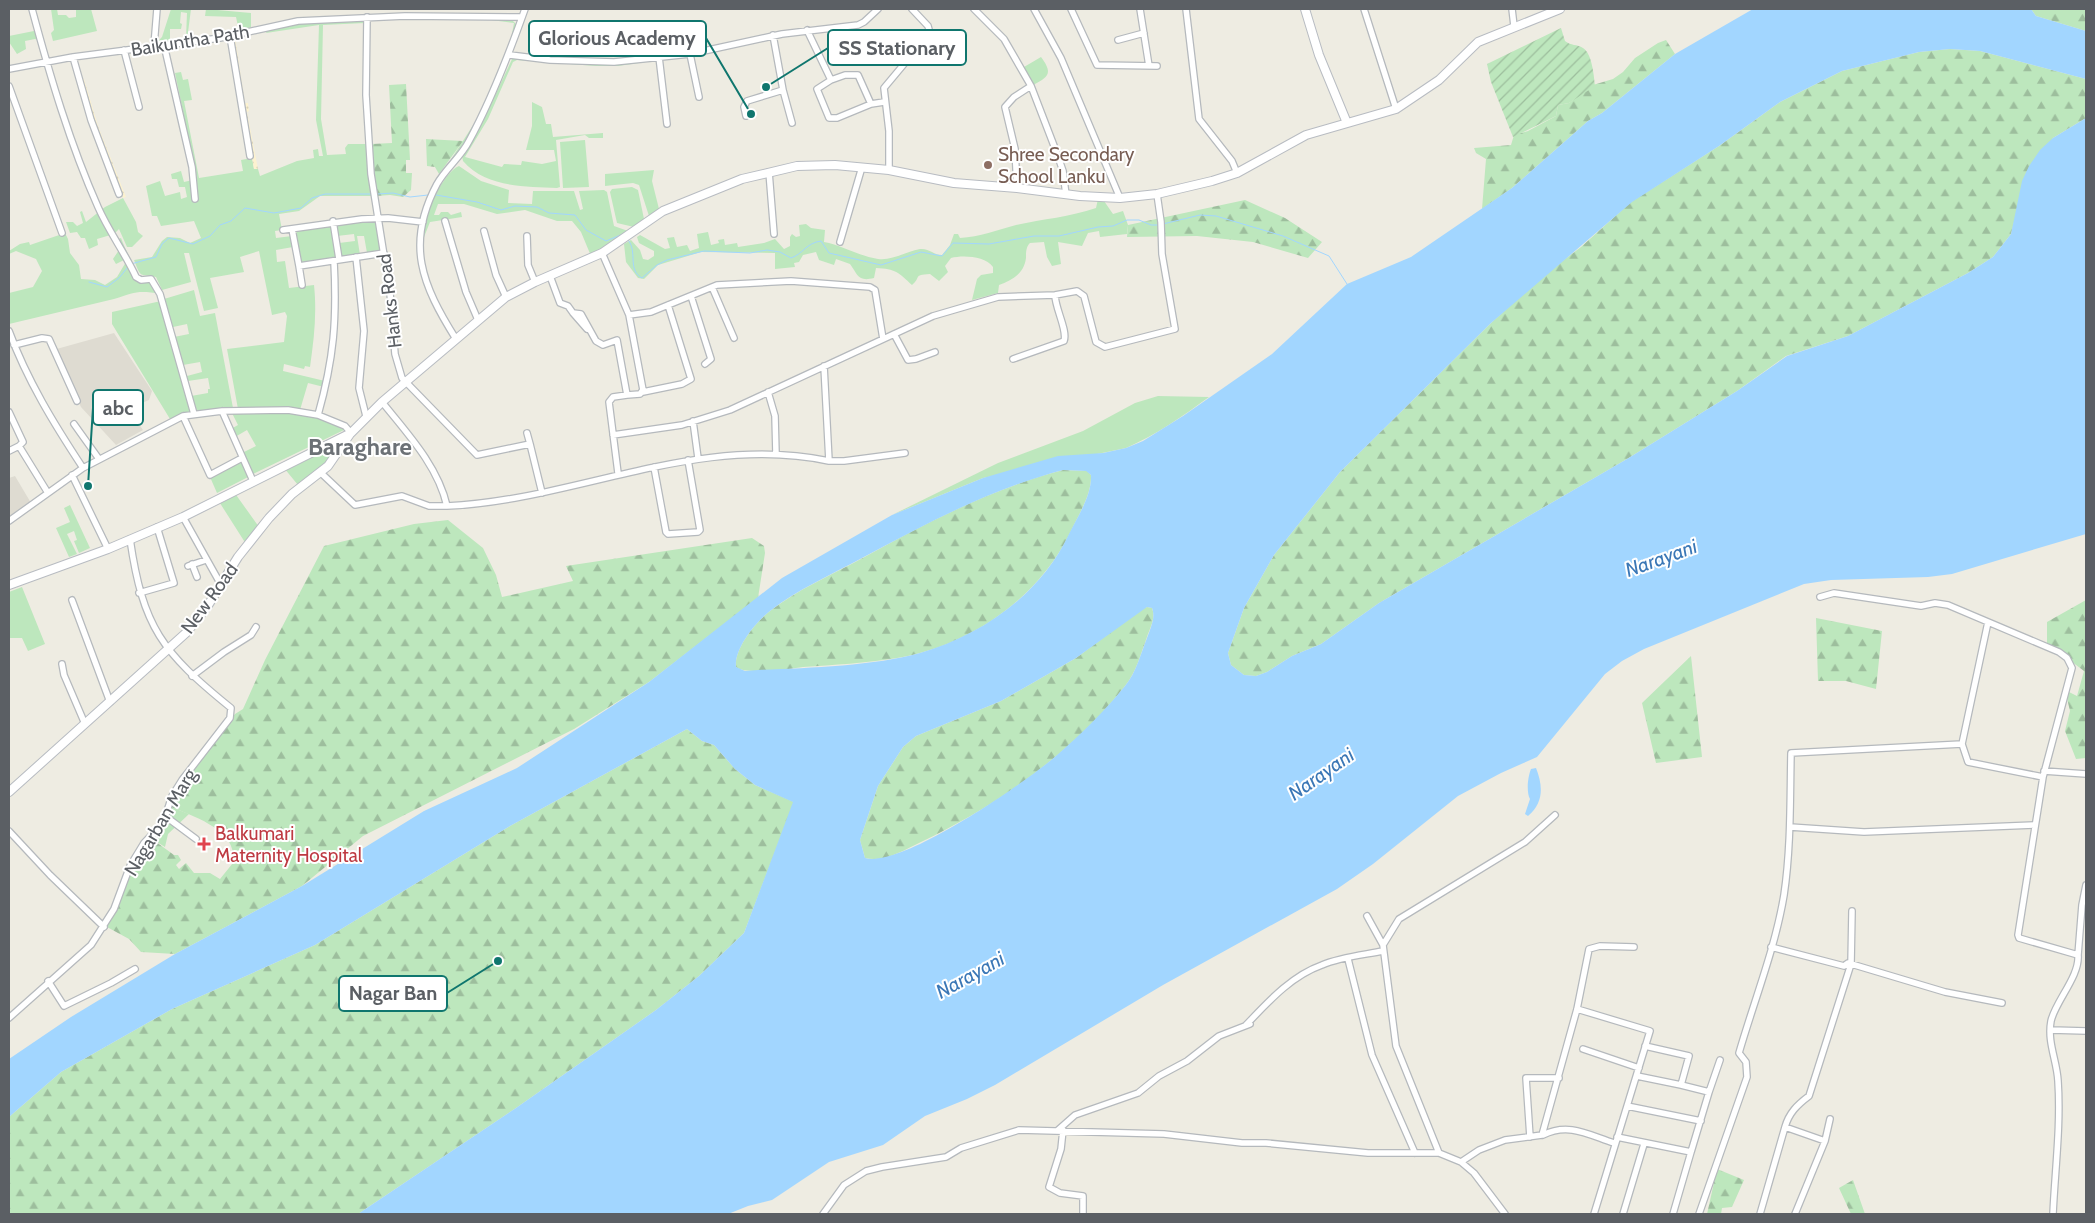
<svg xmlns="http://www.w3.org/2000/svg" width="2095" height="1223" font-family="Cabin,sans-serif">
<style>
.education{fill:#dedbd1}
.green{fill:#bde7bd;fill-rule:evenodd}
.forest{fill:url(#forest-firs)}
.sand{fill:url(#sand-dots)}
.garden{fill:url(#garden-furrows)}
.water{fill:#a2d6ff;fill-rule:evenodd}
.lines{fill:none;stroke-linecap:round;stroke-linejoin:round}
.stream{stroke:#a2d6ff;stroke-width:1}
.street-casing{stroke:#b5b9bd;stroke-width:8}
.secondary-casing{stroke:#b8bcc2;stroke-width:10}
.street{stroke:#fff;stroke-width:5.5}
.secondary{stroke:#fff;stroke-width:8}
.education-dot{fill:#8d6e63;stroke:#fff;stroke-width:2}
.health-dot{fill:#e0444e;stroke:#fff;stroke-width:2}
.labels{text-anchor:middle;stroke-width:4;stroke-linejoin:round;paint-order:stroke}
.street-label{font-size:19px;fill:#5b5f64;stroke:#fff}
.education-label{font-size:19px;fill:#785e54;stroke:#fff;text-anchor:start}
.health-label{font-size:19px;fill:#be3a42;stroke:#fff;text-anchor:start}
.water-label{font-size:20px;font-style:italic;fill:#3a77b6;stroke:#fff}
.district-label{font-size:24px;font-weight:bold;fill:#6c7176;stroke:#fff}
.leader{fill:none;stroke:#0f766e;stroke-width:2}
.callout-dot{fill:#0f766e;stroke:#fff;stroke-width:2}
.callout{fill:#fff;stroke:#0f766e;stroke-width:2}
.callout-label{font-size:20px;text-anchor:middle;font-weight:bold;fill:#5b5f64}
</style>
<defs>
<pattern id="forest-firs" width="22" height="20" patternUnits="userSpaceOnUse" patternTransform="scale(1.25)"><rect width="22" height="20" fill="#bde7bd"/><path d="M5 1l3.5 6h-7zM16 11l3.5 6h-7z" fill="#9dbe9d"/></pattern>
<pattern id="sand-dots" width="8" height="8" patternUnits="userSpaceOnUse" patternTransform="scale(1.25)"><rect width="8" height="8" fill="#fcf2d0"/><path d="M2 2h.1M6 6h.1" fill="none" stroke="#dad2b5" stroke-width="1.8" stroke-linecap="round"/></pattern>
<pattern id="garden-furrows" width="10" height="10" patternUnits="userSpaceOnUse" patternTransform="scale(1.25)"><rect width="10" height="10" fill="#bde7bd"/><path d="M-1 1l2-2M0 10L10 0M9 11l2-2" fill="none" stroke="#9dbe9d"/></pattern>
</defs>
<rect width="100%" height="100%" fill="#eeece2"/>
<path class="education" d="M114,333l38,58 -3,9 -21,9 15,21 -27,15 -35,-38 -28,-57z
M15,476l16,27 -22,15v-40z"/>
<path class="green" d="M51,9h6l1,6h8l3,3 7,-1v-8h15l6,22 -44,10 -2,-8 3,-3z
M171,9h20l-4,31 -30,3 -1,-3 1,2 5,-5zM181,12l6,1 -1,25 -16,2v-11h11l1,-5 -2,-1z
M206,9l45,4v14l-12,4 -3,-14 -31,-1z
M450,18l61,1 6,6 -8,26 -37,82 -33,45 40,-62 32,-77 3,-16 -23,-3h-122z
M362,19l3,4 -42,2 -2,94 6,36 19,-1 -1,-6 3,-4h18l6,52h-52l-21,15 -20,3 3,16 -7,1 1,7 16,-2 1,11 -17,3 1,12 8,-1 4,27 25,-3c3,29 0,54 -4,82l-5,-1 -1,3 -20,-5 -1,7 42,10 -1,6 -16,-4 -8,27 -62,-1 -11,-60 57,-7 3,-26 -2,-4 -13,3 -13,-64 -19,6 4,15 -34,6 8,30 -14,3 -15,-58h-5l7,29 -29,8 -6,-13c-17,-3 -15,1 -22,-17l18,-3 10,-16 5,-4 13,1 10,5 11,-5 -7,-17 -33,5 -4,-10h-5l-6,-30 14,-5 5,15 15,-4 1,7 6,-2 -2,-10h-6l-2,-8h-5l-1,-5 10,-3 3,11 13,-3 -22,-106 6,-1 2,8 5,-1 4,21 -8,1 15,77 44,-7 -2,-11 11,-2 2,11h4l2,7 37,-15 17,-3 -1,-8 5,-1 1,7h4l-7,-36 3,-95 -53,8 1,-3 26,-7z
M39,30l-1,10 -3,-1 -10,2 1,8 -9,5 -8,-12v-6z
M513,57l83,7 84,-7 -62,9h-22l-79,-6 -4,2 -25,57 -23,38 37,10 2,-3 17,1 1,-4 20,3 14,-3 -2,-11h-28l6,-24v-24l10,5 4,17h5l2,13 50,-4v5h-14l-4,-3 -29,5 4,47 -3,1c-32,-2 -71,0 -94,-27l-1,-5 21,-35z
M1041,57c12,16 8,20 -8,28l-9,-18z
M585,140l4,47 -26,1 -3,-46z
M459,166l22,15 28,9 -1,13 24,1 1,-13h41l6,19 3,-1 -4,-18 25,-1 3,2 7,34 14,5 -37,25 -10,-24 -9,-11h-15l-32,-11 -28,4 -33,-10h-26l-4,11h5l2,-3h7l3,3 10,-3 1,5 -32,5 -6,15c-3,-17 18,-64 35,-71z
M654,170l-2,11 7,28 -10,7 -10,-31 -6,-2 -28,3v-12z
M632,187l6,3 6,29 -10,8 -17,-4 -7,-31 2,-3z
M123,198l13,24 2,10 5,4 -11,11h-5l-8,-18 -5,5 -17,5 1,6 -9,4 -4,-11h-4l-4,-6 -7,1 -4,-11h7l4,4 6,-3 -3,-11 2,-1 4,11 19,-15z
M1098,199l6,2 9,13 10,-3 5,14 -1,9 -27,3 -1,-6 -11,2 -6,13 -24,-4 3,22 -9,2 -5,-9 -3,-15 -14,1c-4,4 -4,9 -4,15 -2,16 -14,22 -27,27l-1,8 -26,7 5,-21 4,-4 12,-2v-6c-8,-11 -30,-12 -42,-9l-6,8 3,6 -9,9 -9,-7c-18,1 -8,3 -18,11 -14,-13 -16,-16 -36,-17l-2,10c-16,4 -16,-3 -24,-14l-14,-5 -2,6 -15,-5 -3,-8 -13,3 -4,7 -5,1 1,4 -20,2v-16l-74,-1 -43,13 -14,14 -6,-1 -12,-16 -2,-18 7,-4 9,10 3,9 5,1 6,-4v-5l-15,-8 -2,-6 3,-2 25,14 5,-1 -3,-10 7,-1 3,10 10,-2 3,6 9,-3 -2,-14 11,-2 3,13 8,-2 -1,-3 6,-1 1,6 12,-2 1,4 26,-4 11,-4 9,10 6,-3v-9l2,-3 4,3 4,-1 -1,-11 7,-1 5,4 14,2 -1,12c17,3 35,14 54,17 14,2 29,-8 42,-10 9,-1 14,6 22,6l8,-10 4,-11h4l2,4c20,-1 37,-8 56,-13 27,-6 54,-8 80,-17z
M375,215l6,35 -14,3 -3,-17h-7l3,19 -19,3 -2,-15 16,-2 -1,-7 -17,2 -1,-14z
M331,222l6,35 -37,8 -4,-36z
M65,233l3,6 2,14 9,12 2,14 14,1 10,5 12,-8 9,-15 -2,-2 -8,4 -3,-5 6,-9 -3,-10 5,-2c5,14 12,24 17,38l16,3 8,15c-25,-4 -26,-2 -48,5l-105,25v-31l24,-6 9,-16 -6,-12 -20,-8 -7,3v-3l11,-7 9,-2 1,3z
M194,290l6,26 15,-3 18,95 -36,3 -6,-15 17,-3v-4h2l-2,-11 -20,3 -1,-5 15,-4 -2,-10 -17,3 -9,-28 15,-3 -2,-10 -14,3 -9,-28z
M161,301l30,111 -21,7 -58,-95v-12z
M1158,396l51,1c-26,19 -53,38 -83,51l-143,30 -91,37 106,-52 85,-32 52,-28z
M283,411l31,4 30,13v2l-91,44 -11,-21 14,-7 -9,-16 -12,7 -4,-8 7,-4 -6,-12z
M337,443l2,2 -12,18 -29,22 -14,-17z
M241,460l9,16 -33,17 -7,-16z
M234,492l25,35 -13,17 -28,-44z
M70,505l20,43 -11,5 -5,-12 3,-1 -3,-9 -7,3 10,20 -8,3 -13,-29 14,-6 -6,-14z
M22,587l23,57 -17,7 -6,-13h-13v-46z
M171,807l18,7 -21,20 -3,13 -13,-8 12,-14z"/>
<path class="forest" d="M2031,9h55v22l-50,-15z
M1666,40l9,14 -73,59 -14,8 -76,67 -30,21 4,-50 -10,-6 -2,-5 37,-3 3,-10 14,-4 28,-15 2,-11 11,-2 24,-18 20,-6 10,-7 12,-14 23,-15z
M1950,49l30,2 106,28v39l-33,20 -36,73 -6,23 -18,23 -25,16 -120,63 -62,20 -49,35 -110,68 -248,144 -58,41 -29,12 -25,16 -11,4 -12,-1 -13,-10 -3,-12 16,-45 30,-53 66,-83 151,-149 53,-48 37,-28 50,-45 88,-56 61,-44 62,-31 77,-19z
M406,84l4,76h-4v13h6l-1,17 -8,7 -13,-2 -14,1 -4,-52 20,-1 -3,-58z
M426,139l37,2 -24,33 -4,-7 -8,-1z
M1245,200l40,18 37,24 -14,16 -55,-16 -56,-6 -70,1 1,-12z
M1063,470l24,1 4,4c1,19 -12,39 -20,56 -32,67 -101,115 -174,127 -31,5 -63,7 -94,9 -13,2 -59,8 -67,0 -2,-19 20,-45 34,-56 27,-21 59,-35 89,-51 65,-36 131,-71 204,-90z
M448,520l35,28 13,27 6,22 71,-16 -7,-15 186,-28 12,8 1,7 -7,45 -109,84 -75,47 -211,107 -61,50 -127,68 -34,-2 -12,-13 -22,-12c9,-26 25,-70 45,-88l22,16h4l3,5 -5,5 3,4 7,-6 8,10h16l10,6 17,-21 -4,-4c-1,-25 -42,-39 -62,-47l12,-25 52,-68 8,-5 22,-49 59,-114 90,-22z
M2086,600v158l-10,1 -11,-28 5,-20 -5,-21 12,6 7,-25 -25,-19 -12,-5v-25z
M1147,607l5,1c4,10 -2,20 -5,29 -6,16 -11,36 -22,49 -53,67 -127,119 -204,156 -17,8 -37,21 -56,16l-5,-18 18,-54 25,-39 13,-11 85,-35 75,-43 66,-49z
M1816,618l66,13 -6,58 -30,-8h-28z
M1691,656l11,101 -46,6 -14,-60z
M687,729l15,12 12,4 21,24 20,16 39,17 -50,131 -45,43 -43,34 -140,98 -158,106h-349v-97l52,-45 111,-63 143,-64 195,-119z
M1717,1169l27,11 -12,27 -10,1 -1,6h-14z
M1853,1180l12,34h-14l-12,-26z"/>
<path class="sand" d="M235,37l10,66h3l1,8 -2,1 11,57h-4l-23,-131z
M84,79l14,47 28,71 -3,1 -24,-61 -18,-57z"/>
<path class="garden" d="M1561,28l4,13c6,5 12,3 18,7 9,5 11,28 12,38l-26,17 -11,2 -2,11 -43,21 -22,-55 -4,-18z"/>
<path class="water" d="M1753,9h278l5,7 50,15v48l-106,-28 -30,-2 -31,3 -77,19 -62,31 -61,44 -87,56 -141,121 -151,149 -66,83 -30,53 -16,45 3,12 13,10 12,1 11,-4 25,-16 29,-12 58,-41 248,-144 110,-68 50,-35 61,-20 120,-63 25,-16 18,-23 11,-53 7,-15 11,-16 13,-12 33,-20v416l-134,40 -24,3 -97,3 -27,4 -160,65 -22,12 -17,13 -68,83 -36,16 -43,23 -85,68 -36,25 -174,96 -168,100 -28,14 -42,17 -42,29 -54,17 -57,38 -24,6 -20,8h-370l158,-106 140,-98 43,-34 45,-43 49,-131 -38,-17 -20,-16 -21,-24 -12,-4 -15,-12 -177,97 -195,119 -143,64 -111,63 -52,45v-58l62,-42 104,-63 127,-68 122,-75 93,-43 132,-86 133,-104 110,-63 91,-37 75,-22 45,-3 23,-5 17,-7 40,-25 89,-62 75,-70 64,-27 101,-69 76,-67 14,-8 73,-59zM1063,470l23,1 5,4c1,20 -13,41 -22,59 -28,60 -87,101 -149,119 -46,13 -113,15 -162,17l-13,1 -9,-4c-2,-19 20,-45 34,-56 28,-22 61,-36 92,-53 65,-35 129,-69 201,-88zM1147,607l5,1c4,10 -2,21 -5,30 -6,15 -11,35 -22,48 -20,25 -45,49 -69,70 -30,26 -155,113 -191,102l-5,-18 18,-54 25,-39 13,-11 85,-35 75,-43z
M1536,768c7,18 8,34 -8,48l-3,-2 5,-15c-4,-7 -2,-23 1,-30z"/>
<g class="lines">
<path class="stream" d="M377,194l16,-1 17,4 18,-2
M436,195l41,7 24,8 14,-4 22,1 12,6 26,2 11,15 20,11 17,-7
M1163,224l37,-9 16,1 67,20 46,20 18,28
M628,240c10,11 -1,30 14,38l15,-13 10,-5 37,-9 46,2 17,-3 13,2 11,6c12,-4 15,-15 30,-17l8,12 52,12 40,-13 21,4 11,-13 36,1 45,-8h25l39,-9 15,-1 14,-6h12l12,5h8
M131,264l25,-7 6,-13 7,-6 24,6 17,-8 10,-11 11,-4 14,-13 29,5 27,-5 11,-10 13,-4h48
M89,282l18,5 12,-9 9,-11"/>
<g class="street-casing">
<path id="street" d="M32,9c18,67 38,135 66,198 11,25 27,46 38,70l5,3 10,-1 9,15 34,120
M974,9l30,30 27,47 25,65 7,20 3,24
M1034,9l27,49 59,140
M1071,9l26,56 60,1
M1140,9l9,57
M1186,9l13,110 33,42 5,12
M1364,9l32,100
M1512,9l2,17
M367,17l-1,78 5,79 19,119 5,61 7,24 75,77 53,-11 12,49
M807,30l24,50 14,-5h13l13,29 13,-2
M230,36l20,120
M1118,40l26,-7
M164,45l28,122 3,32
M154,46l3,-37
M124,50l15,57
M690,54l9,43
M510,55l40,5 64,2 76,-8 92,-20 76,-9 6,-3 14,-13
M73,57l18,63 28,74
M659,57l8,67
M9,69l64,-12 147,-19 78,-17 107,-5 116,1
M831,80l-14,9 12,29h8l34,-14
M9,86l53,147
M783,90l9,33
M746,116l-2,-9 3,-6 36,-11 -10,-55
M889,170v-39l-5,-43 46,-55 -2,-7 -16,-17
M769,172l5,62
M1017,188l-2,-39 -10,-42 9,-10 17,-11
M333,221l6,38
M445,221l21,71 12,28
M292,229l7,37 85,-13
M283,230l79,-11 26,-1 35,4
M484,231l12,44 10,22
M527,236l1,29 7,17
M840,242l22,-75
M602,253l27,62 22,-3 66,-27 74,-4 79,6 5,3 8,49
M356,257l8,74 -5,57 7,28
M299,266l3,19
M550,276l10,27 8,3 5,7 8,1 15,27 7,4 14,-5 10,55 -14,2 -4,5 9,71
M712,287l22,51
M691,296l20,63 -6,5
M573,313l14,16
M9,331c18,49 45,93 74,137
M894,334l14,26 8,-1 19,-7
M456,339c-34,-54 -51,-95 -19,-155 9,-16 24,-27 32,-43 23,-42 40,-87 56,-132
M14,345l28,-7 7,1 28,62
M1013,359l51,-18c4,-10 -9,-33 -9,-46
M643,392l39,-8 9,-5 -23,-74
M768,392l7,24 1,38
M627,395l13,-1 3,-4 -14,-75
M222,411l31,70
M9,412l14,30 -4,4
M318,415c16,-57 19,-95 16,-154
M183,416l27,59 32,-17
M693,421l5,37
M74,424l25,35
M527,433l3,11
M613,435l69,-10 48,-15 203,-94 65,-19 57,-2 22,-4 7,5 12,46 9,5 70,-18 -13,-75 -1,-32 -4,-28
M9,451l10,-5 29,47
M829,461h15l61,-8
M654,467l12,65 2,2 30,-2 2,-2 -12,-70
M321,473l34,32 47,-9 27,10h18c-9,-40 -40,-73 -65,-104
M72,475l36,74
M447,506c130,-6 250,-73 382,-45l-5,-95
M183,517l37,66
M9,521l74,-53 100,-52 39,-5 66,-1 30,5 27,11 6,7
M192,564l5,13
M188,566l18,-6
M139,593l35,-10 -17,-56
M1820,597l14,-4 87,13 14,-3 13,2 111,47 8,6 5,10 -29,109 -25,158 1,3 59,17c2,21 -23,47 -27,66 -4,21 6,40 7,60 3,44 -3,89 -5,133
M72,600l38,102
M62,664l2,11 21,49
M192,676l32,-24 27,-17 5,-8
M1962,744l26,-122
M2044,771l42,3
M165,816l31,23
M1790,827l74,5 171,-7
M9,831l41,44 54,52
M1367,916l16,29
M1771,947l73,19 4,-3 97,29 57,11
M2078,955l4,-50 4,-20
M1348,959l24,96 43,98
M48,981l16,25 47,-23 24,-14
M1577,1009l73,22 -56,183
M9,1018l82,-73 23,-36 16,-43 14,-23 19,-20 9,-27 10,-16 48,-62 1,-10c-69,-56 -88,-80 -101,-169
M1246,1025c22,-23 45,-49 76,-60 19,-8 41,-10 61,-14
M2051,1030l35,1
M1583,1049l56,19
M1637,1076l44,9
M1709,1092l11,-32
M1627,1106l74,15
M1785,1127c4,-14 12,-22 24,-31l42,-132 1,-53
M1058,1130l17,-15 63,-22 21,-17 28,-15 32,-25 31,-12
M1063,1130l-2,19 -12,38 11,6 23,3v18
M1543,1135c26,-13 46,0 71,8
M1530,1137l-4,-59h33
M1617,1137l74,15 18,-60 -28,-7 8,-29 -44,-10
M1439,1153l-43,-107 -13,-101 16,-26 126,-77 30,-27
M1461,1162l18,-12 26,-10 37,-5 35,-126 12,-60 11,-3 34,1
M823,1214l21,-29 22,-14 16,-4 64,-10 15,-9 58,-18 145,4 78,9h24l102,10h71l22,9 13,11 31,41
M1623,1214l21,-70
M1673,1214l18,-62
M1699,1214l48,-137 -1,-15 -7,-9c15,-52 36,-104 45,-158 7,-47 6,-94 7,-142l171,-9 6,18 75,15
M1760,1214l25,-87 40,14
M1795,1214l30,-73 5,-22"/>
</g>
<g class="secondary-casing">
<path id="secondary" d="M1305,9l14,46 28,68
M9,585l99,-36 75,-32 168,-84 31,-31 124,-105 29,-15 67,-29 61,-42 79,-32 55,-13 38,-1 54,5 65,13 63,5 63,8 40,2 37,-4 55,-13 25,-8 69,-38 90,-26 43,-29 39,-38 82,-33
M9,792l178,-160 20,-25 31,-50 31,-39 23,-24 36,-28 22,-32"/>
</g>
<use href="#street" class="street"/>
<use href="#secondary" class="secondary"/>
</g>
<circle class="education-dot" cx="988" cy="165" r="5"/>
<path class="health-dot" d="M201.5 836.5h5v5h5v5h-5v5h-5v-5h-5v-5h5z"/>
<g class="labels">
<g class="street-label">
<text transform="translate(190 40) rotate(-9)" y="7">Baikuntha Path</text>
<text transform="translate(389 301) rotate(-97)" y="7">Hanks Road</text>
<text transform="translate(209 598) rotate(-54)" y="7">New Road</text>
<text transform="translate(160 822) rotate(-59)" y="7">Nagarban Marg</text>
</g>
<g class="education-label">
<text x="998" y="161">Shree Secondary<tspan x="998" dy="22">School Lanku</tspan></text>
</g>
<g class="health-label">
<text x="215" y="840">Balkumari<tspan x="215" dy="22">Maternity Hospital</tspan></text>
</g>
<g class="water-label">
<text transform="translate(1661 558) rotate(-20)" y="7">Narayani</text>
<text transform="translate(1321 774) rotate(-35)" y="7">Narayani</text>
<text transform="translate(970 975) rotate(-29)" y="7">Narayani</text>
</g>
<g class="district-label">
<text x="360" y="455">Baraghare</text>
</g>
</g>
<path class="leader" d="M751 114L706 38M766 87L828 48M88 486L93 408M498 961L447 993"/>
<g class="callout-dot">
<circle cx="751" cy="114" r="5"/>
<circle cx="766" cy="87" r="5"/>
<circle cx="88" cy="486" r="5"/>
<circle cx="498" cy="961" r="5"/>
</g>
<g class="callout">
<rect x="529" y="21" width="177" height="35" rx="5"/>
<rect x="828" y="30" width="138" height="35" rx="5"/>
<rect x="93" y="390" width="50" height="35" rx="5"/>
<rect x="339" y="976" width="108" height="35" rx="5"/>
</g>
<g class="callout-label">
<text x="617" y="45">Glorious Academy</text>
<text x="897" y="55">SS Stationary</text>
<text x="118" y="415">abc</text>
<text x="393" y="1000">Nagar Ban</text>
</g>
<rect width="2095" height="1223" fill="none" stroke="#5b5f64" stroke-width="20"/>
</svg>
